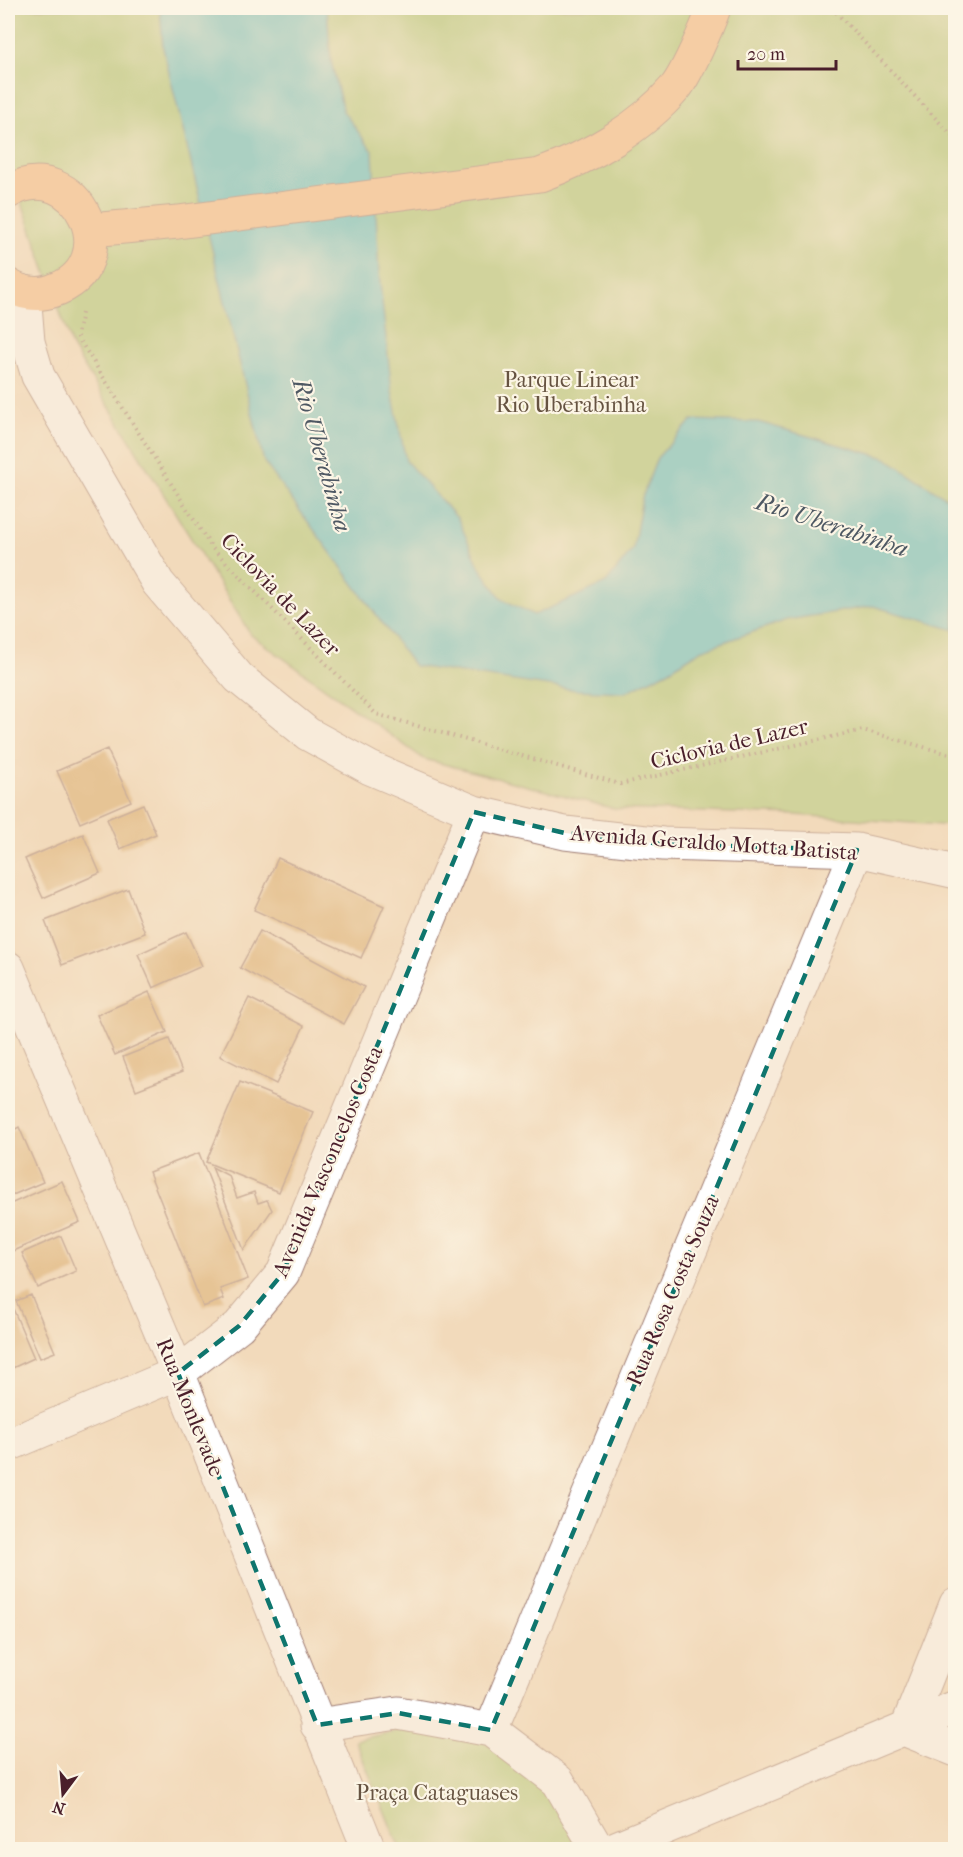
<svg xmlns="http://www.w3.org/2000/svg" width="963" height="1857" font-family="'IM FELL French Canon',serif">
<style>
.green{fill:#a9cb74;stroke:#7a7550;stroke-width:1.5}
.water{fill:#55c3cb;stroke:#50717b;stroke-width:1.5}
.building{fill:#d8a866}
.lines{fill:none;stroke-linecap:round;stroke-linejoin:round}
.minor-casing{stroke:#9e7c73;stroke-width:35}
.major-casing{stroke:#9e7c73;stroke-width:35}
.path{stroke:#9e7c73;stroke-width:4;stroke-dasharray:1.5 4.5;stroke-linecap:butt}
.minor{stroke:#fff;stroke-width:33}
.major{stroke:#f8bd88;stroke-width:33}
.marked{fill:none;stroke:#0f766e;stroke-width:4.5;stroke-dasharray:12 8;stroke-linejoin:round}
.labels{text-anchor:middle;stroke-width:4.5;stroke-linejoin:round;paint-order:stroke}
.park-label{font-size:22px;fill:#665341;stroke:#fcf5e5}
.street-label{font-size:22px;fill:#4a1f2b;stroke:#fcf5e5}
.water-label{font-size:24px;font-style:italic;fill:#4e5863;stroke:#fcf5e5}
</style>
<rect width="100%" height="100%" fill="#fcf5e5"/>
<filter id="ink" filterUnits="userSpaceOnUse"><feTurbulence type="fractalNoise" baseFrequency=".0167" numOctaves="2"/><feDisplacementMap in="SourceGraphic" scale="12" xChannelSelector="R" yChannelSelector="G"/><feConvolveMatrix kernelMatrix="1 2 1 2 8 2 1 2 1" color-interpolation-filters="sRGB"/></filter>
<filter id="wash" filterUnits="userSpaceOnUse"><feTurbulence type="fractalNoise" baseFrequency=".008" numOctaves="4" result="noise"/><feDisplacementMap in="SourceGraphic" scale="24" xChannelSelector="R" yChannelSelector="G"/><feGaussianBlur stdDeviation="1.35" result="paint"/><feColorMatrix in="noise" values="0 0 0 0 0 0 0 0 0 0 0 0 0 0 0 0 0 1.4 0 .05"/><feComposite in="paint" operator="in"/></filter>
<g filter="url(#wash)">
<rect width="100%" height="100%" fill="#f2dabb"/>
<path class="green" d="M8,8h947v818l-161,-11 -179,-6 -191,-50 -173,-124 -179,-288 -64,-185z
M401,1730l84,12 66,45 35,62h-186l-45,-109z"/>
<path class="water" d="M160,8h167l4,53 12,50 30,41 6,122 13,118 14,69 52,58 22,49 22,31 32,16 72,-32 27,-34 9,-51 15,-40 35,-38 66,2 128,36 69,46v126l-82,-24 -86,14 -86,30 -33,21 -42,21 -50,-2 -162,-24 -150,-204 -101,-414z"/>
<g id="blocks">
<path class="building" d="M107,749l24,52 -51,22 -23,-52z
M143,804l13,30 -36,15 -13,-30z
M83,834l17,39 -57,25 -18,-39z
M278,858l106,48 -23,52 -107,-48z
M128,889l17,44 -83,32 -17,-44z
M260,931l104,56 -20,37 -104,-56z
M186,932l16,34 -49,22 -15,-34z
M149,992l18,40 -52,23 -18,-40z
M249,998l55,28 -28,58 -56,-28z
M169,1039l13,33 -46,18 -13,-33z
M240,1082l73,30 -34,80 -73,-30z
M19,1127l24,55 -35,15v-64z
M199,1153l49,126 -28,10 4,10 -21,8 -54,-135z
M212,1167l17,9 8,22 17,-6 4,11 9,-3 5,10 -28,40z
M62,1181l18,41 -72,31v-48z
M61,1236l15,35 -38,17 -16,-35z
M31,1295l24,57 -15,6 -24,-57z
M11,1304l23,54 -26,12v-64z"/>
</g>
</g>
<g filter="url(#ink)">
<use href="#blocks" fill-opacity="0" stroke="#9e7c73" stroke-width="1.5"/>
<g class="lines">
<g class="minor-casing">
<path id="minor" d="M24,292l4,50 10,34 120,207 81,95 69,56 62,34 104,44 91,21 98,11 194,6 99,22
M8,968l170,405 191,477
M8,1445l170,-72 61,-47 44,-53 191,-461
M317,1725l81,-12 93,17 67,51 40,69
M491,1730l366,-880
M906,1730l50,-126
M906,1730l50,20
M611,1850l345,-143"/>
</g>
<g class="major-casing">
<path id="major" d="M8,192c69,-41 122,74 44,99 -14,5 -32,2 -44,-6
M91,230l87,-8 362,-47c50,-18 101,-47 136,-88 11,-14 32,-62 38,-79"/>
</g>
<path class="path" d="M832,8l124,132
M12,155l-4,-134 5,-13
M82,313l-5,23 135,212 164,166 244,70 243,-54 93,26"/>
<use href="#minor" class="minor"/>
<use href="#major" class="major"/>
</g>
</g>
<path d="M0 0H963V1857H0ZM474,812l91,21 98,11 194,6 -366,880 -93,-17 -81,12 -139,-352 61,-47 44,-53z" fill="#f2dabb" fill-opacity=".55" fill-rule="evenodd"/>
<path class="marked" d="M474,812l91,21 98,11 194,6 -366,880 -93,-17 -81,12 -139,-352 61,-47 44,-53z"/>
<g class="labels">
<g class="park-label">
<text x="571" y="387">Parque Linear<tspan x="571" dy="25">Rio Uberabinha</tspan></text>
<text x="437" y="1800">Praça Cataguases</text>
</g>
<g class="street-label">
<text transform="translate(281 594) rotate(46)" y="8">Ciclovia de Lazer</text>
<text transform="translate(729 743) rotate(-13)" y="8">Ciclovia de Lazer</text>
<text transform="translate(714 842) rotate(4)" y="8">Avenida Geraldo Motta Batista</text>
<text transform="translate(327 1161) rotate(-67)" y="8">Avenida Vasconcelos Costa</text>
<text transform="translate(672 1290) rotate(-67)" y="8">Rua Rosa Costa Souza</text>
<text transform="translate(191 1407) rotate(68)" y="8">Rua Monlevade</text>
</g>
<g class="water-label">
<text transform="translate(322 455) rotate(74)" y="8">Rio Uberabinha</text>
<text transform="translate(832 525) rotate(18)" y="8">Rio Uberabinha</text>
</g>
</g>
<rect width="963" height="1857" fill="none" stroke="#fcf5e5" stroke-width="30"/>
<g transform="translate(63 1794) rotate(196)" stroke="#fcf5e5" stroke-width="4.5" paint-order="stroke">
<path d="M0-4.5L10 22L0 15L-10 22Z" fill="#4a1f2b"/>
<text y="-9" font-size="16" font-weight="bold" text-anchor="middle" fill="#4a1f2b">N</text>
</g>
<path d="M738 60v9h98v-9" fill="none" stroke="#4a1f2b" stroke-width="3"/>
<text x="747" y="60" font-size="18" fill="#4a1f2b" stroke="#fcf5e5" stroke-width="4.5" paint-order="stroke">20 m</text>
</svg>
